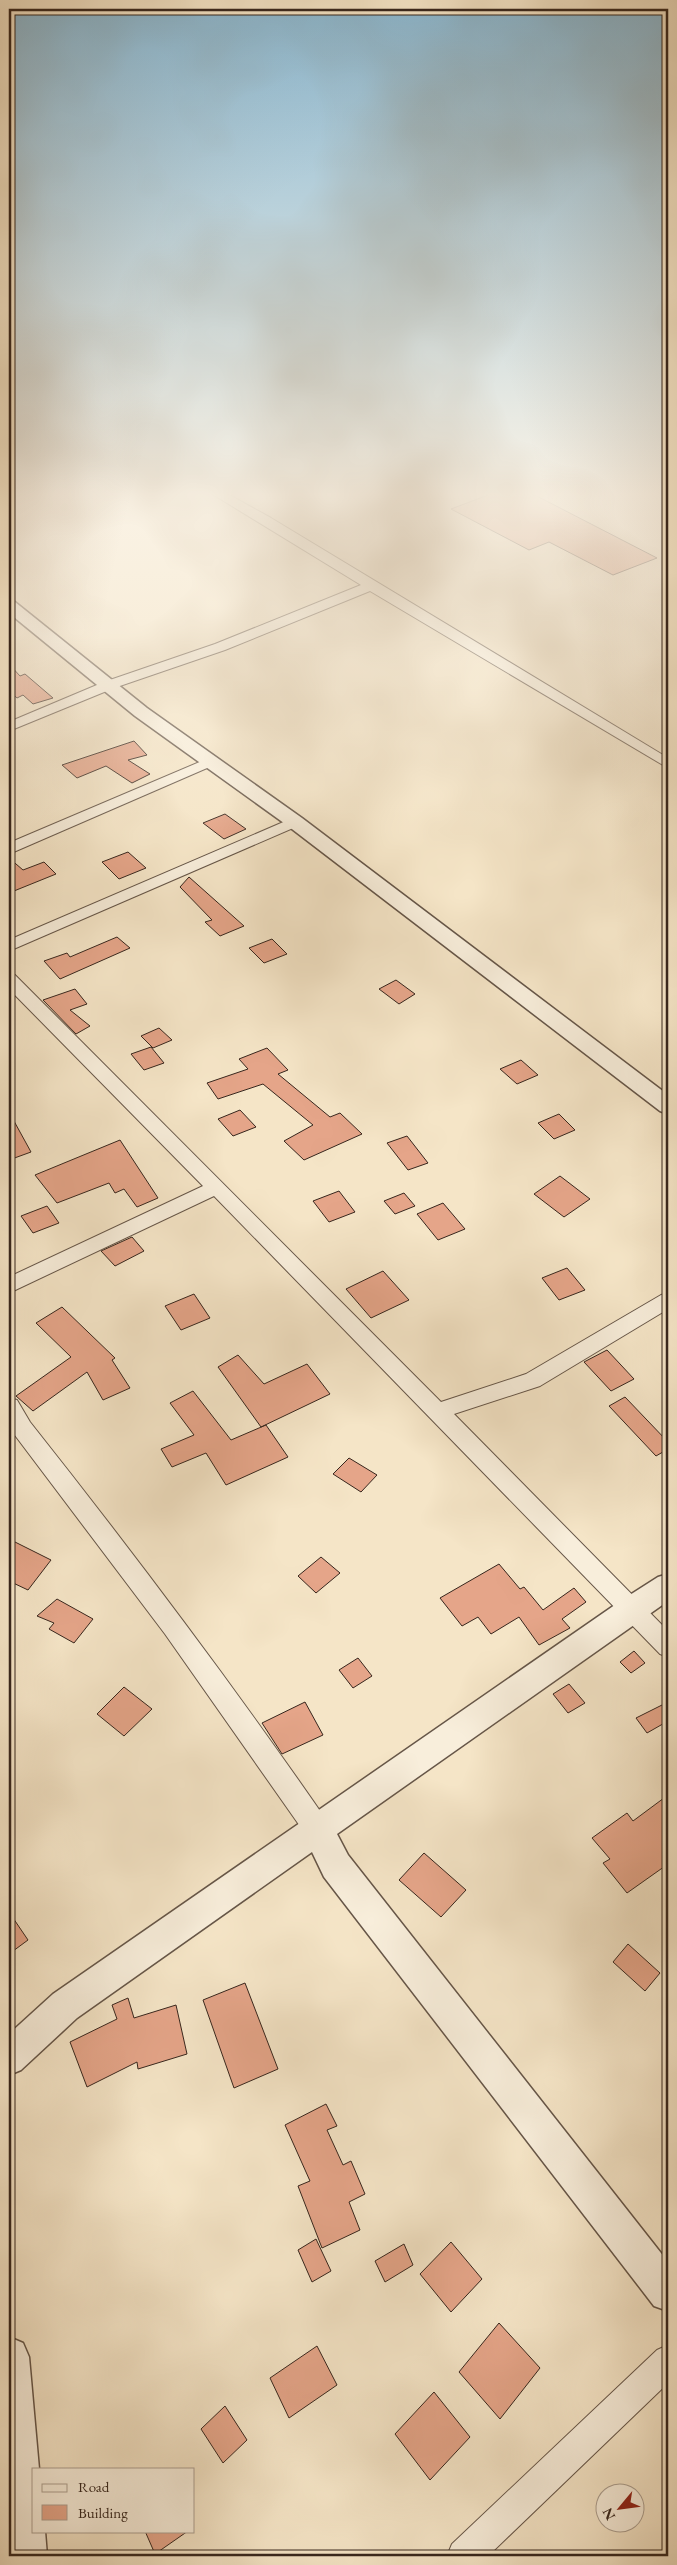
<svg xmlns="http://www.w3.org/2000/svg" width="677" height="2565" font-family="'EB Garamond',serif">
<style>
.building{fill:#e5a589;stroke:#37261d}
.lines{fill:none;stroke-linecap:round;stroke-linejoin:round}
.minor-casing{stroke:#665648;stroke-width:2}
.tertiary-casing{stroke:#665648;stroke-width:3}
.minor{fill:#f8eedb;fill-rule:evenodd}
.tertiary{fill:#f8eedb;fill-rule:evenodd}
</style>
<rect width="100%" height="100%" fill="#f5e5c7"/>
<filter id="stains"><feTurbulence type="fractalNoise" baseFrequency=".004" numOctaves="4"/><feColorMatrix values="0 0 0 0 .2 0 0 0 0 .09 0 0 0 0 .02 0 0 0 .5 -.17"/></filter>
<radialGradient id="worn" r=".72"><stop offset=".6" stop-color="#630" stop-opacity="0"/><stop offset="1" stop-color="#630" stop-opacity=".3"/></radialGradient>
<path class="building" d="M496,492h33l128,66 -44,17 -64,-33 -20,8 -78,-41z
M9,664l11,12 5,-2 28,24 -20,6 -10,-9 -6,3 -8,-7z
M134,741l13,14 -19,5 22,14 -18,9 -26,-17 -29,12 -15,-13z
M225,814l21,15 -22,10 -21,-16z
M128,852l18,16 -27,11 -17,-17z
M9,858l14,12 21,-8 12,12 -47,19z
M189,877l55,49 -24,10 -15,-14 7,-2 -32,-33z
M117,937l13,11 -70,31 -16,-18 23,-8 3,4z
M272,939l15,15 -23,9 -15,-15z
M396,980l19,14 -16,10 -20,-15z
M75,989l12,15 -17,6 20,16 -14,8 -33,-34z
M159,1028l13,12 -19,8 -12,-12z
M151,1047l13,16 -20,7 -13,-16z
M267,1048l21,22 -10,4 52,43 10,-4 22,21 -58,26 -20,-19 29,-16 -50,-41 -45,15 -11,-16 41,-14 -9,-10z
M521,1060l17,15 -21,9 -17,-15z
M240,1110l16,17 -23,9 -15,-17z
M9,1112l22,40 -22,8z
M559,1114l16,16 -21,9 -16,-16z
M407,1136l21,27 -20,7 -21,-27z
M120,1140l38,58 -21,9 -13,-18 -9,4 -6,-10 -52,20 -22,-28z
M560,1176l30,23 -26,18 -30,-23z
M339,1191l16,21 -26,10 -16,-21z
M404,1193l11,13 -20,8 -11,-13z
M443,1203l22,26 -27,11 -21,-26z
M47,1206l12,17 -26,10 -12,-17z
M132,1237l12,14 -29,15 -14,-15z
M567,1268l18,22 -26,10 -17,-22z
M383,1271l26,29 -38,18 -25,-29z
M194,1294l16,24 -29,12 -16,-24z
M62,1307l53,51 -3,2 18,28 -27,12 -16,-28 -54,39 -17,-15 55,-39 -35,-34z
M607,1350l27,29 -23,12 -27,-29z
M238,1355l26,29 43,-20 23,30 -69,33 -43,-60z
M193,1391l38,49 35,-15 22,32 -62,28 -20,-32 -34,14 -11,-18 33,-14 -24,-32z
M625,1397l43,45v7l-12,7 -47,-50z
M349,1458l28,17 -16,17 -28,-18z
M9,1539l42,21 -23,30 -19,-9z
M321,1557l19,16 -24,20 -18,-17z
M499,1564l21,25 4,-2 19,23 31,-22 12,14 -24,17 8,9 -31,17 -20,-28 -28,17 -13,-17 -16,9 -22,-28z
M57,1599l36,20 -19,24 -25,-14 5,-6 -17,-7z
M634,1651l11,12 -14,10 -11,-11z
M358,1658l14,18 -19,12 -14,-18z
M569,1684l16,19 -17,10 -15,-19z
M124,1687l28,22 -28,27 -27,-22z
M305,1702l18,33 -41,19 -20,-31z
M668,1702v19l-21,12 -11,-15z
M668,1795v69l-41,29 -24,-30 7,-4 -18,-21 35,-25 6,8z
M424,1853l42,37 -25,27 -42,-37z
M9,1912l19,28 -19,14z
M628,1944l32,29 -15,18 -32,-29z
M245,1983l33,86 -44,19 -31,-88z
M128,1998l6,20 42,-13 11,49 -49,15 -1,-7 -50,25 -17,-45 47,-23 -5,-14z
M326,2104l11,22 -10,4 16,35 8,-4 14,33 -16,8 11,28 -38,18 -24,-62 12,-5 -25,-56z
M316,2239l15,32 -19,11 -14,-32z
M451,2242l31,37 -31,33 -31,-38z
M404,2244l9,21 -28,17 -10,-21z
M499,2323l41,45 -40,51 -41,-47z
M317,2346l20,39 -48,33 -19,-40z
M434,2392l36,45 -40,43 -35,-46z
M225,2406l22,34 -24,23 -22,-34z
M145,2531h43l-33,23z"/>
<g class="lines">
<g class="minor-casing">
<path id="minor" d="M209,492h15l47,26 397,240v10l-298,-177 -145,59 -111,38 -105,43v-9l95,-40 111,-38 146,-59z
M209,758l7,4 -2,3 -205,89v-11z
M295,817l5,2 3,3 -3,3 -291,126v-11z
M9,974l6,1 426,427 85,-28 135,-79 7,-2v16l-128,77 -86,28 214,217v26l-8,-3 -446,-458 -205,97v-16l194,-91 -194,-197z
M9,1398l8,2 13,22c103,130 203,263 297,399l4,9 -4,9 -9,3 -9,-3 -144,-205 -151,-200 -5,-10z
M668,2345v38l-180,173h-41l5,-12 205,-194z"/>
</g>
<g class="tertiary-casing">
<path id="tertiary" d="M9,492h16l-16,7z
M9,600l6,2 132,106 155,110 366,277v19l-8,-3 -372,-285 -153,-110 -126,-103z
M668,1574v27l-331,233 11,21 320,407v49l-14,-5 -330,-429 -12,-25 -235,166 -56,52 -12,5v-41l44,-40 569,-394 36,-23z
M9,2337l14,6 6,14 10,112h-5v62h11l2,25h-38z"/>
</g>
<use href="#minor" class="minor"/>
<use href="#tertiary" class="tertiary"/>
</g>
<linearGradient id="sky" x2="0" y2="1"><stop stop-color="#8ab8d2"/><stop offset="0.58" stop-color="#faf3e6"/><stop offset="1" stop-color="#faf3e6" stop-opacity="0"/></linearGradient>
<rect width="677" height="852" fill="url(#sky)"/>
<rect width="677" height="2565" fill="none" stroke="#f5e5c7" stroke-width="30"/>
<rect x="10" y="10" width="657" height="2545" fill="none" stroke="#37261d" stroke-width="2.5"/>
<rect x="15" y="15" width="647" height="2535" fill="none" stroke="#37261d"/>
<rect x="32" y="2468" width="162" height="65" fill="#f8eedb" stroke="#ab9e8f"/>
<rect x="42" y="2484" width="25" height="8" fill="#f8eedb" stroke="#ab9e8f"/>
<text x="78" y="2492" font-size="15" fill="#37261d">Road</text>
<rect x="42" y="2505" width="25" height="15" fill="#e5a589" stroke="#ab9e8f"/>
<text x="78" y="2518" font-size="15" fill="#37261d">Building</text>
<g transform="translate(620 2508) rotate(241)"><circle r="24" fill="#f8eedb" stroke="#ab9e8f"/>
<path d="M0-4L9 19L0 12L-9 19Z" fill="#8f2418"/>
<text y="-8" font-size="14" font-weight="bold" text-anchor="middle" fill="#37261d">N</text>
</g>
<rect width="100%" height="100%" filter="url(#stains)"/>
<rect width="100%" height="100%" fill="url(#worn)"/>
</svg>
